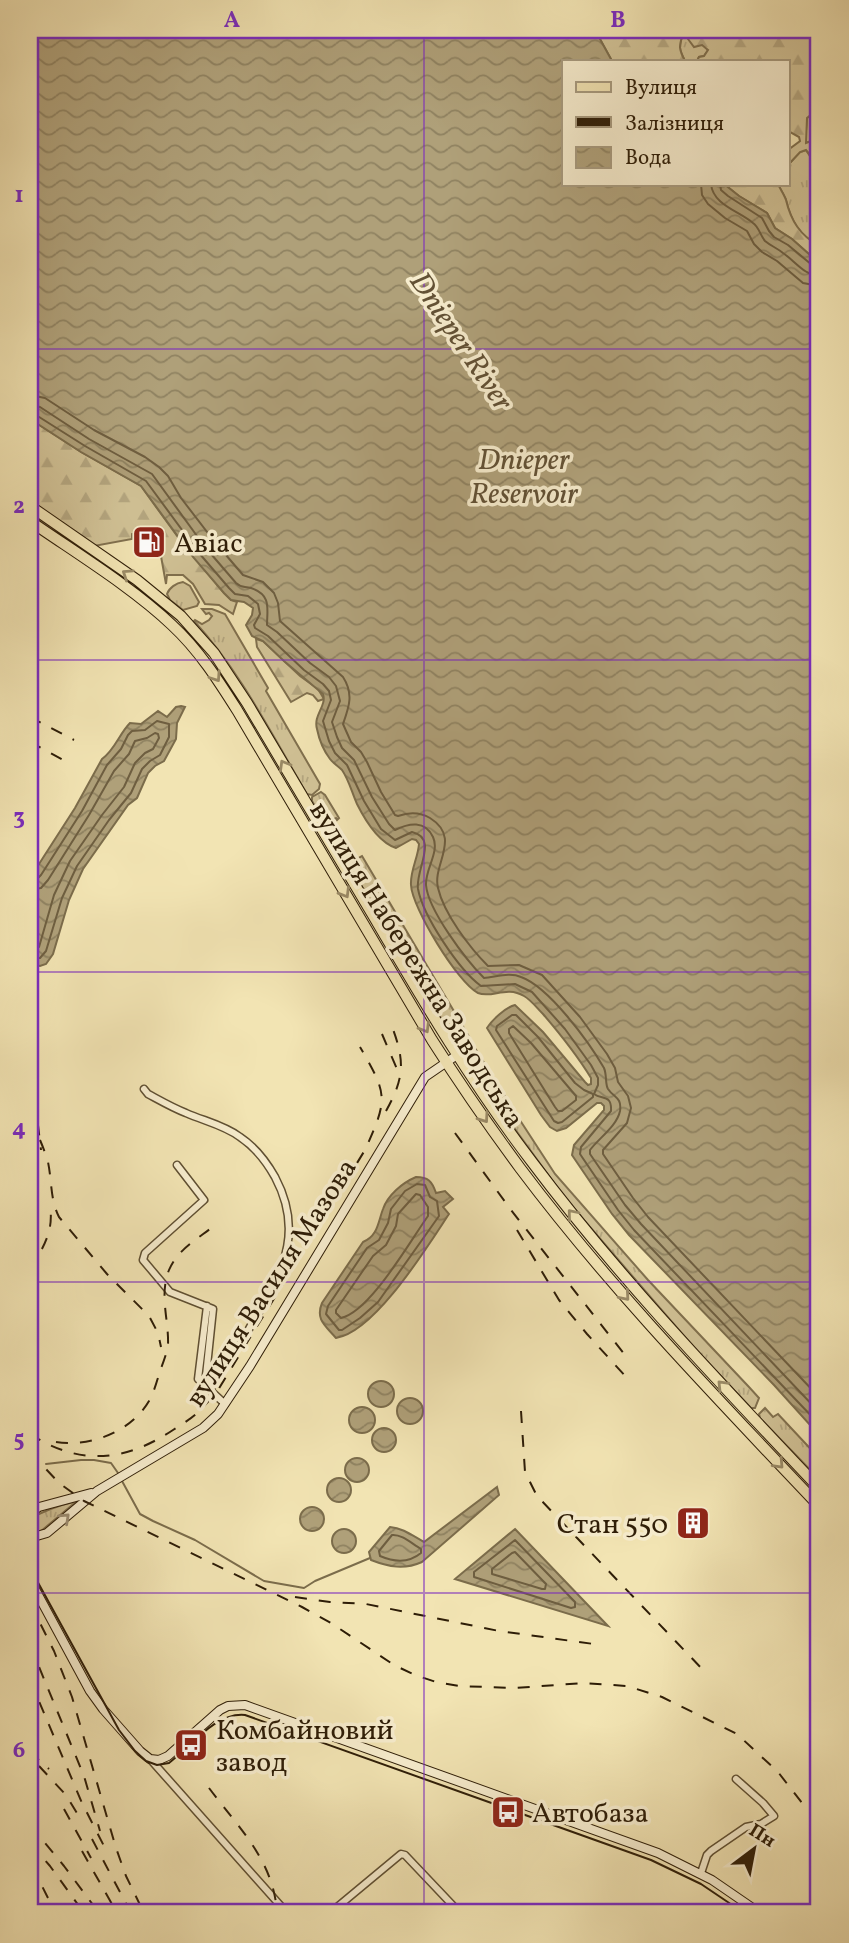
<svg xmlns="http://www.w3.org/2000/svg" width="849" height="1943" font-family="Vollkorn,serif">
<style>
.grass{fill:url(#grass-tufts);stroke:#80704e;stroke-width:2}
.forest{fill:url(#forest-firs);stroke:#80704e;stroke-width:2}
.water{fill:url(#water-waves);stroke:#7b6c4b;stroke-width:2}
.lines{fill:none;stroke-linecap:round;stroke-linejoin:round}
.shore{stroke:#6e5e40;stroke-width:2}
.stream{stroke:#7b6c4b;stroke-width:2}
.street-casing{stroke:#5f4f32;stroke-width:9}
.secondary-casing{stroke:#2e1d07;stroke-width:10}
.primary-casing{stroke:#2e1d07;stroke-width:12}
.street{stroke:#f7edce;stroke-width:6}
.secondary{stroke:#f7edce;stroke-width:8}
.primary{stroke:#f2e4b3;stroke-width:10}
.tram{stroke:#2e1d07;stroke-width:2}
.rail{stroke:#2e1d07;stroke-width:2;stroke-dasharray:12 12;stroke-linecap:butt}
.oneway{stroke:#9a8a66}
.oneway2{stroke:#9d8f74}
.grid{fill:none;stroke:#7b2cbf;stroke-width:2;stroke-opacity:0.55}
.labels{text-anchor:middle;stroke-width:7;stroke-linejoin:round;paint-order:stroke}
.poi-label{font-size:28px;fill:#2e1d07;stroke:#f7edce;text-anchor:start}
.street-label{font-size:28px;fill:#2e1d07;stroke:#f7edce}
.water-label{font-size:30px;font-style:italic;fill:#625135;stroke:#f7edce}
.neatline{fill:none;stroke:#7b2cbf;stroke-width:2.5}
.grid-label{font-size:23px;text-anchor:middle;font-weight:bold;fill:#7b2cbf}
</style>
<defs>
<pattern id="grass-tufts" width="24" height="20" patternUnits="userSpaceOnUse" patternTransform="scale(1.75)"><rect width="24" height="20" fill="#d1c296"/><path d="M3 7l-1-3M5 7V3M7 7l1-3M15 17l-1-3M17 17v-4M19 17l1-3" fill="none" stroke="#b4a680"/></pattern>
<pattern id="forest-firs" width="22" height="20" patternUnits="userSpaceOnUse" patternTransform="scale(1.75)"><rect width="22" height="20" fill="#d1c296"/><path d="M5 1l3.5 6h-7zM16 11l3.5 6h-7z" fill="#b4a680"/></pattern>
<pattern id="water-waves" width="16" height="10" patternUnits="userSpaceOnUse" patternTransform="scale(1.75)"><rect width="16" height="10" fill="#afa079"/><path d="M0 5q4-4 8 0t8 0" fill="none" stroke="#8f8261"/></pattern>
</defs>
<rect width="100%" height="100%" fill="#f2e4b3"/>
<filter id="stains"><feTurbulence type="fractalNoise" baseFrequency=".00286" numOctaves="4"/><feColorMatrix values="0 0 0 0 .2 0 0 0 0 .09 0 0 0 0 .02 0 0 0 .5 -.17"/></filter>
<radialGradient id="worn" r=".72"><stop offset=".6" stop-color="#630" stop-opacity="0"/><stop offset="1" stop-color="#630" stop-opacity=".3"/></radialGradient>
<path class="grass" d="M684,30h17h-8l15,20 -4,6 -5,1 -2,4h-12c-8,-15 -5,-16 -1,-31z
M819,108v31l-14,4 2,-25z
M806,150l9,14 4,-1v83c-20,-11 -28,-25 -33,-46 -2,-6 -6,-11 -8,-16h10v-19l12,-13z
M183,582l7,4 9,16 -2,4 -14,4 -13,-10 -3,-6c2,-6 9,-11 16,-12z
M202,609h10l13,5 43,74 -2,3 54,93 -1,5 -7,6 -5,-1c-35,-59 -67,-123 -113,-173l1,-1 7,4 7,-4 3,-4 -3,-3 -3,1z
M321,792l4,3 14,23 -2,2 -1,-2 -4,2 1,3 -7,2 -14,-24v-4z
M362,856l112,189 -6,14 -8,-11 2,-2 -2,-4 -3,1 -39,-61 -58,-99 2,-1 -11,-20z
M475,1048l39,63 41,63 93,106 101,107 10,11 -4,10h-4l-54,-57 -132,-153 -53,-73 -43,-63z
M765,1408l8,9 5,-3 41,44v21l-59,-61 -1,-4z
M77,1501l-37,31 -6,2 -4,-3v-12c15,-9 30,-14 47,-18z"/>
<path class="forest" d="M595,30h89c-4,15 -7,16 1,31h-73z
M693,30h126v78l-12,10 -1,25 13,-5v25l-4,2 -3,-8 -6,-7 -6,2 -12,13v-15l12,-9 -1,-4 -11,-6v-70h-91l2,-4 5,-1 4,-6 -6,-5 -8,2 -6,-8z
M724,184h54c2,5 6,10 8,16 5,21 14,35 33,46v17l-27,-24 -17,-11 -8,-15 -28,-17z
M30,419l51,33 60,34 39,54 44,53 7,7 6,2 -4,12 -14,-9 -14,-1 -12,-20 -10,-9h-16l-1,9 -7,-39h-4l-1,-15 -22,4v5l-38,7 -64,-45z
M256,639l7,2 37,35 18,13 6,10 -6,2 -5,-6 -6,-2 -16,9 -34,-55z"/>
<path class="water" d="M30,30h565l17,31h-48v123h160l15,12 28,17 8,15 17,11 27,24v1172l-45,-50 -145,-150 -17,-21 -36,-53 -4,-6 2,-10 30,-35v-4l-3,-3h-4l-31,25 -9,3 -7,-4 -9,-12 -54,-87c5,-8 19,-21 28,-23l28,27 42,50 3,3 3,-1v-6c-14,-23 -30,-43 -48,-64 -6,-6 -12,-14 -19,-18 -18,-11 -32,3 -46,-3 -20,-10 -66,-85 -67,-108 -1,-14 7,-27 8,-41l-3,-4 -4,-1 -16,9c-18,-6 -31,-28 -39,-44 -5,-11 -8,-24 -15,-34 -4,-4 -9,-7 -12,-11 -6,-8 -11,-20 -13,-30 -4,-14 10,-23 6,-35l-39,-33 -21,-20 -11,-5 -6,-11 6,-10 1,-7 -9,-6 -13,-2 -7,-7 -31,-36 -52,-71 -60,-34 -51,-33z
M181,706l4,1 -8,16 -1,16 -12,22 -9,5 -7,7 -11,25 -9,7 -45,64 -14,31 -16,54 -7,10 -6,2 -10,-2v-86l45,-70 27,-49c13,-9 17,-25 28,-36l11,1 17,-13 9,6 9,-10z
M416,1177c12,0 16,4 20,16l9,-2 8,8 -10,8 6,7c-22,33 -74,118 -113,124 -10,-12 -21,-18 -14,-35l41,-61c15,-6 15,-20 20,-33 5,-14 19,-26 33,-32z
M368 1394a13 13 0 1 1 26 0a13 13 0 1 1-26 0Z
M397 1411a13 13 0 1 1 26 0a13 13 0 1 1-26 0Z
M349 1420a13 13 0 1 1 26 0a13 13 0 1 1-26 0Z
M372 1440a12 12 0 1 1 24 0a12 12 0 1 1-24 0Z
M345 1470a12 12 0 1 1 24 0a12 12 0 1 1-24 0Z
M327 1490a12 12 0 1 1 24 0a12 12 0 1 1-24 0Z
M497,1487l2,8 -77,67c-18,8 -33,5 -51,-2l-2,-8 21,-25c13,1 23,9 34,15z
M300 1519a12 12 0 1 1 24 0a12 12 0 1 1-24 0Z
M515,1529l93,97 -153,-47z
M332 1541a12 12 0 1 1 24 0a12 12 0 1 1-24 0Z"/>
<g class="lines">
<path class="shore" d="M701,184l1,11 6,9 17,14 22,13 7,13 8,8 15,9 26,22 16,3
M711,184c2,21 28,27 42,39 6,4 7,12 12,18 6,5 12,7 18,12 12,8 21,22 36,23
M720,184l1,6 7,6 34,22 7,13 5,6 14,8 24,20 7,2
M30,395l15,3 49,32 51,27 14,10 9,9 13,22 33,43 29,34 20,7 11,11 4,10 2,18 63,56c11,17 6,30 0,47l8,18 10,10 6,10 14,30 14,23 3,1c11,-4 22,-4 32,2 32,20 2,46 8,70 6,26 32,60 50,78l31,-1 23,10 38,42 27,37 8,14 3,14 10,14 3,12 -4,15 -24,27v4l30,44 15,19 171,180
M30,405l10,2 49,32 63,35 53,73 31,36c5,5 8,3 15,5 21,7 16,21 16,37l10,7 33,31 19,14 7,9 4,15 -8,21 5,15 5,11 12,12 18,37 17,27 6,6c14,-7 30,-10 38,7 7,15 -8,32 -7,48 2,25 40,75 58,93 12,-1 26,-6 37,-1 28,10 68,65 83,91 3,7 1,16 4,21 6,9 14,8 12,22 -3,15 -21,27 -30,39v4l35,51 16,19 178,188
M30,414l6,1 49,31 61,35 53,72 30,35 6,6 13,2 10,8 2,10 -6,11 1,3 13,8 36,34 19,14 6,7 2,9 -8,21 6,20 6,12 12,12 17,36 17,28 14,11 17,-8c27,6 3,38 6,57 5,27 41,81 63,97l34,-2 17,8 33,37 26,36 7,13v7l-4,9c8,6 18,0 17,17l-30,36 -1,7 2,3 36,53 16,20 185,194
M30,881l6,-1 5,-5 41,-64 25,-46 14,-16 7,-14 4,-4 13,-1 12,-9 12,3v13l-9,18 -10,6 -8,8 -11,24 -22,27 -32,46 -15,32 -16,53 -6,7h-10
M30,890l11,-2 7,-8 41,-65 25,-44 15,-17 6,-13 12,-3 8,-5 3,1 1,4 -6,11 -8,4 -10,10 -11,24 -22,28 -32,46 -16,34 -15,52 -3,2h-6
M512,1015h4l22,22 37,46 9,7 9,4v3l-31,25 -4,1 -4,-2 -58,-91 1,-4z
M513,1026l18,17 45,53v4l-14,11h-4l-3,-4 -46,-74v-4z
M417,1184l8,1 5,12 7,4 2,15 -61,86 -18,16 -18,12h-3l-13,-16 2,-8 39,-58 12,-8 9,-17 3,-14 14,-18z
M416,1194l4,1 8,12v9c-18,25 -58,96 -87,102l-5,-5v-3l37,-54 13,-11 10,-19 2,-12z
M392,1535c10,-1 20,9 29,14v4c-12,10 -27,9 -41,3l-1,-5z
M515,1540l60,62v5l-4,1 -97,-31v-5z
M515,1552l31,32 -1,5h-3l-50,-15v-5l20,-16z"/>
<path class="stream" d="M46,1464l35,-4h13l17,3 7,10
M30,1471l6,-2
M122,1481l18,33 13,7 42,19 69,41 40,7 11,-7 55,-23"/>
<g class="street-casing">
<path id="street" d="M144,1089l4,5c13,7 25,14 38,19 18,8 38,12 54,24 15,10 26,24 35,40 27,51 11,88 -16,135 -7,10 -12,22 -19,32 -11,14 -34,28 -28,48
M177,1165l27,35 -59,53 -2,7 27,32 43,17 -8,76
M207,1306l-9,73 27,25
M150,1759l137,154
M701,1873l6,-18 4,-4 35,-24 15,-3 13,-8 -11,-13 -27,-24
M330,1913l71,-59 4,1 55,58"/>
</g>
<g class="secondary-casing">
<path id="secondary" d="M30,1513l9,-6 52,-14
M30,1538l17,-5 50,-42 106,-63 15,-14 32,-48 175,-289 32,-22
M30,1580l60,111 13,18 37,42 10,8 9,1 9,-4 52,-46 8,-4 17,-1 413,148 54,27 48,33"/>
</g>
<g class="primary-casing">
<path id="primary" d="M30,506l107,74 44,36 33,37 33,50c42,71 85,143 127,214 49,84 99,168 158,245 87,116 188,221 287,326
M30,521c46,32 102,66 142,104 27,25 46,55 65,85l195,330c28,44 57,86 88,128 90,120 196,229 299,338"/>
</g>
<use href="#street" class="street"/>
<use href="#secondary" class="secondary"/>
<use href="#primary" class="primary"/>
<path class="tram" d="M30,1568l89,162 16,21 11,10 11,4 12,-2c22,-17 47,-51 76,-48l406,145 50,24 43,29"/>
<path class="rail" d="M30,629l4,2
M30,717l44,23
M30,742l33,18
M382,1034l15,35
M30,1101l7,16 4,33
M386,1111c19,-34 19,-51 5,-87
M455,1133l56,77 114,145
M40,1140c3,7 6,15 8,22 4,19 2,37 11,55l48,57 42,42 9,17 3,14
M30,1192l7,8
M517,1230l42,70 28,34 40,44
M30,1270c13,-23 24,-37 20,-65
M521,1411l4,61 12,24 168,176
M30,1434c49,32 95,28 143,-4 8,-5 16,-10 23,-16 8,-7 15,-16 22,-24l147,-240c23,-51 23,-55 -5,-103
M56,1442c35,5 75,-10 93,-41 5,-9 8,-20 11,-30 3,-8 7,-18 8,-26 1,-25 -9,-50 1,-75 8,-19 25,-29 41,-41
M30,1452l29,31 25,18 218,106 29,16 63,42 21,10 21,7 23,4 56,2 68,-5 44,3 35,11 75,37 41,38 24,31 17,17
M295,1597l35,5 36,2 133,27 102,14
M30,1603l24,48 18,46 44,151 10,28 18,37
M30,1645l54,131 16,55
M30,1680l52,123 23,45
M30,1752l19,17
M39,1766l27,29 14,23
M209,1788c30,40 65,73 68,125
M64,1809l27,49
M30,1825l34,41 35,47
M92,1839l39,74
M30,1843l20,23 34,47
M82,1851l35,62
M30,1867l9,13 9,18
M30,1887l1,3"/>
</g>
<defs><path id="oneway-chevron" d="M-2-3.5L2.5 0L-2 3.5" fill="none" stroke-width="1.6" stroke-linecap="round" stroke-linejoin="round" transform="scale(1.75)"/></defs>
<g class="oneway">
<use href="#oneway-chevron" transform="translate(127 574) rotate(-146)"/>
<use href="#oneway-chevron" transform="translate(216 677) rotate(56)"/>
<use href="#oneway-chevron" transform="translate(284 765) rotate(-120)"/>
<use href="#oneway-chevron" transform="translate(345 893) rotate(59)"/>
<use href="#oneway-chevron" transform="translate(425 1028) rotate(59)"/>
<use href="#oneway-chevron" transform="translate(484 1118) rotate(55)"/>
<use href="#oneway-chevron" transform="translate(572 1214) rotate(-130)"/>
<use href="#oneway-chevron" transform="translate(625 1296) rotate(49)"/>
<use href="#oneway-chevron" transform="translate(722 1385) rotate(-134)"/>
<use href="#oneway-chevron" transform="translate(779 1464) rotate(47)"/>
</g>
<use class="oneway2" href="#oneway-chevron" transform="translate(65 1518) rotate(-43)"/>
<path class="grid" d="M424,30v1883M30,349h789M30,660h789M30,972h789M30,1282h789M30,1593h789"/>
<defs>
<g id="fuel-square" transform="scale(1.75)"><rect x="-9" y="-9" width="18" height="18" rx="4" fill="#8f2418" stroke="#f7edce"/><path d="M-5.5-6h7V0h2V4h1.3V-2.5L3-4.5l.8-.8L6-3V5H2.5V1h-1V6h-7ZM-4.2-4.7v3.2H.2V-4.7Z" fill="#fff"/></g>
<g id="building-square" transform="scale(1.75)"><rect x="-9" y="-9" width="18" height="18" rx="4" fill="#8f2418" stroke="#f7edce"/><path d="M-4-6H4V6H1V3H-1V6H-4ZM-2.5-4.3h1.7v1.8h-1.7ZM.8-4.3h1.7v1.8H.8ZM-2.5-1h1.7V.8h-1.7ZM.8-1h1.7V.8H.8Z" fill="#fff"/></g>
<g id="bus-square" transform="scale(1.75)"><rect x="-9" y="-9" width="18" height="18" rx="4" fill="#8f2418" stroke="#f7edce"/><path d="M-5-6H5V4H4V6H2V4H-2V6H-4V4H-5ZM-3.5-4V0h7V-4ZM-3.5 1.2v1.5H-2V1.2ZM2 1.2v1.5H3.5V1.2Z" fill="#fff"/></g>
</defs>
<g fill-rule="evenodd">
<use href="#fuel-square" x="149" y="542"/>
<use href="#building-square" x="693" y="1523"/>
<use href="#bus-square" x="191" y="1745"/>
<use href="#bus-square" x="508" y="1812"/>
</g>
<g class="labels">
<g class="poi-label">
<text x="174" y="552">Авіас</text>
<text x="668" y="1533" text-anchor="end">Стан 550</text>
<text x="216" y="1739">Комбайновий<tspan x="216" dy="32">завод</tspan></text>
<text x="532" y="1822">Автобаза</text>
</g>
<g class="street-label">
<text transform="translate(418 964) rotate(58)" y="10">вулиця Набережна Заводська</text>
<text transform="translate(270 1282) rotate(-57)" y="10">вулиця Василя Мазова</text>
</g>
<g class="water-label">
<text transform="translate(462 341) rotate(56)" y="10">Dnieper River</text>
<text x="524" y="469">Dnieper<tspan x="524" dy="34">Reservoir</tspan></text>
</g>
</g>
<rect width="849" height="1943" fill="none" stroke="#f2e4b3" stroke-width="77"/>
<rect x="562" y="60" width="228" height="126" fill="#f7edce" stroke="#a79a7e" stroke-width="2"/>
<rect x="576" y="82" width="35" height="10" fill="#f2e4b3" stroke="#a79a7e" stroke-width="2"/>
<text x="625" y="94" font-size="21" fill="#2e1d07">Вулиця</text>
<rect x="576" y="117" width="35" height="10" fill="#2e1d07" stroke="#a79a7e" stroke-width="2"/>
<text x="625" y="130" font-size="21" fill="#2e1d07">Залізниця</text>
<rect x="576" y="147" width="35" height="21" fill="url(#water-waves)" stroke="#a79a7e" stroke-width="2"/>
<text x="625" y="164" font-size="21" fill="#2e1d07">Вода</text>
<g transform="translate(754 1849) rotate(32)" stroke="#f7edce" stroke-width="5" paint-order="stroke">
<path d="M0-5L12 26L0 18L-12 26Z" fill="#2e1d07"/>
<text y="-10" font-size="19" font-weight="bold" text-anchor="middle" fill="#2e1d07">Пн</text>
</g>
<rect x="38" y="38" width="772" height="1866" class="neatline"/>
<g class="grid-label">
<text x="232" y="27">A</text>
<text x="618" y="27">B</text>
<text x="19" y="202">1</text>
<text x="19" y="513">2</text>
<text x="19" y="824">3</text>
<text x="19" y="1135">4</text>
<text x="19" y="1446">5</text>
<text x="19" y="1757">6</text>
</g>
<rect width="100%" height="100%" filter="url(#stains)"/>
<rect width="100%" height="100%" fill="url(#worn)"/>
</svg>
